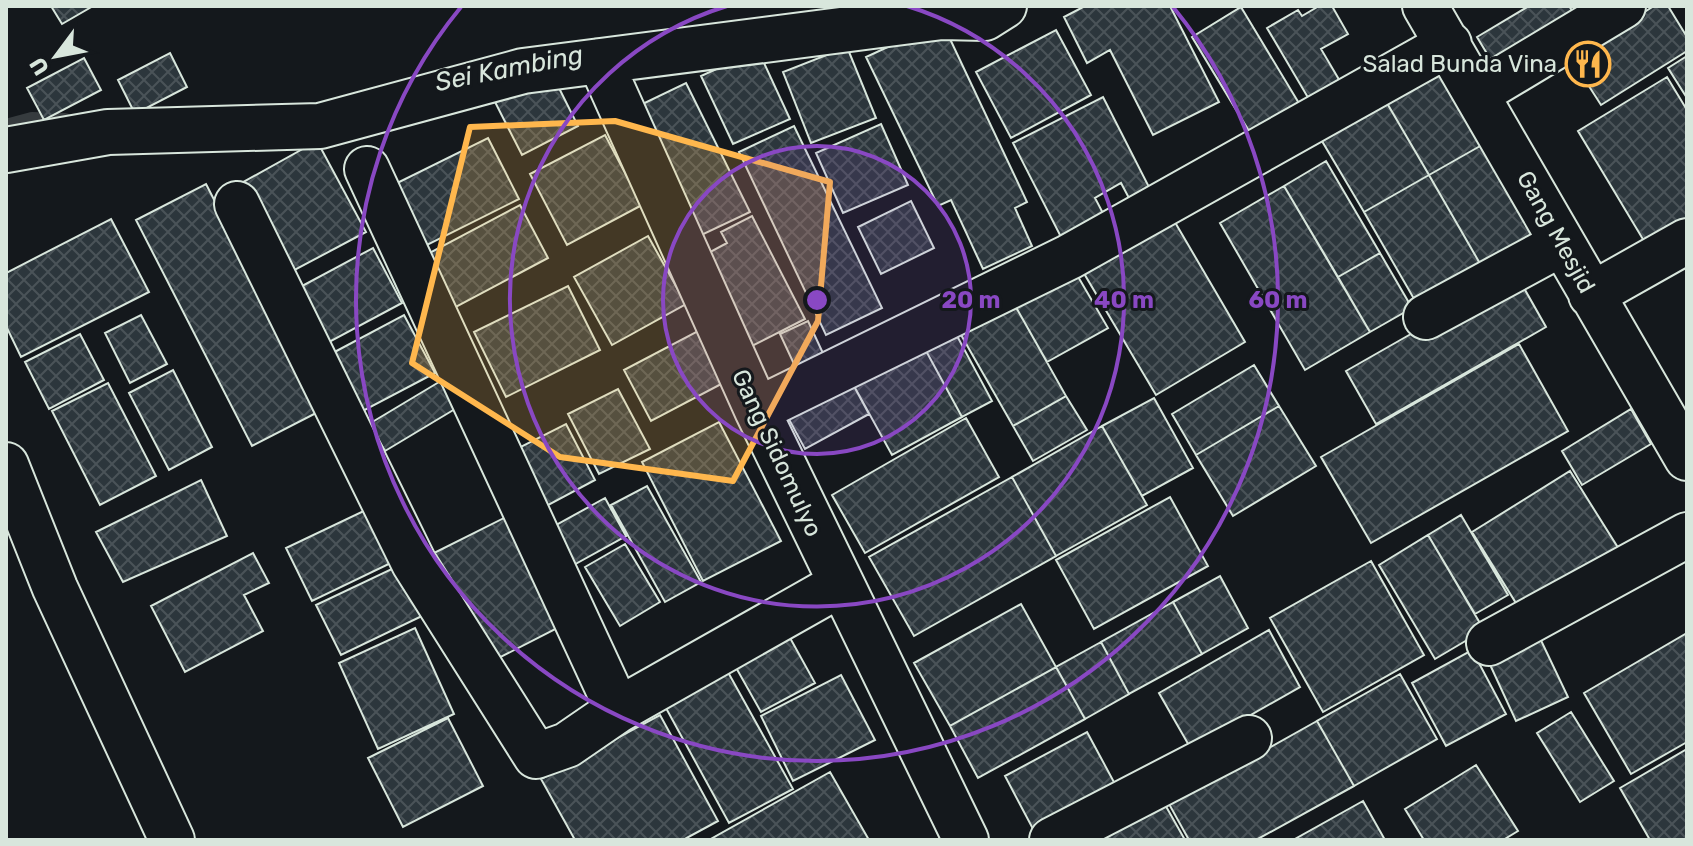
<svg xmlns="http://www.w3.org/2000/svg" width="1693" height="846" font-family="Rubik,sans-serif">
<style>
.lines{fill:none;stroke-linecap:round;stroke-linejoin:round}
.stream{stroke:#363b3e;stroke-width:16}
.building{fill:url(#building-cross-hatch);stroke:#d8e6dc;stroke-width:2}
.minor-casing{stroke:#d8e6dc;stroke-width:48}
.minor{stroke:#14181c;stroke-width:44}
.marked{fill:#ffb74d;fill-opacity:0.2;stroke:#ffb74d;stroke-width:6;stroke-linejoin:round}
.ring{fill:none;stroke:#8948c3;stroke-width:4}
.labels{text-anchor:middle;stroke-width:6;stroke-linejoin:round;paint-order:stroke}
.poi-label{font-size:24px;fill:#d8e6dc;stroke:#14181c;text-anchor:end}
.street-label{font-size:24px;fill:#d8e6dc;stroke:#14181c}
.water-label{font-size:26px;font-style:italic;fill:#d8e6dc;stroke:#14181c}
.centre{fill:#8948c3;stroke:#14181c;stroke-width:4}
.ring-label{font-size:24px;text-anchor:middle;font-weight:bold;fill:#8948c3;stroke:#14181c;stroke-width:6;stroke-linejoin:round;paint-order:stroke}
</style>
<defs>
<pattern id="building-cross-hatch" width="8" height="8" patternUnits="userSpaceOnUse" patternTransform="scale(2)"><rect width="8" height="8" fill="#2c363c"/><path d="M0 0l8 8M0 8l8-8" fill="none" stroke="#4a5358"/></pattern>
</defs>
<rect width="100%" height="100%" fill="#14181c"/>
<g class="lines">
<path class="stream" d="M6,127l26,-7 33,1"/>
</g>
<path class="building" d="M51,6h42l-31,18z
M1085,6h85l49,96 -66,33 -43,-85 -23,13 -23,-46z
M1319,6h13l16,28 -27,15 20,34 -31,18 -43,-73 31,-18 4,6z
M1529,6h40l8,12 -82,49 -18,-30z
M1654,6h14l19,31v14l-86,54 -30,-47z
M1241,7l59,98 -48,31 -60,-99z
M942,22l85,180 -12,6 17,38 -49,23 -32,-69 -13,6 -72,-149z
M1056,30l35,65 -80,43 -35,-66z
M847,47l29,71 -65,25 -28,-71z
M758,50l32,69 -57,25 -32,-68z
M170,53l17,34 -52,27 -17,-34z
M1687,56v42l-19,-30z
M84,58l17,32 -57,30 -17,-32z
M1444,63l45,78 -60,34 -45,-77z
M551,72l27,54 -56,29 -28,-55z
M1667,77l20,33v119l-37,22 -72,-120z
M686,83l64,129 -57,27 -63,-129z
M1103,97l47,92 -20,11 -9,-17 -26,15 10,19 -43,22 -49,-96z
M1384,98l45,77 -65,37 -45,-76z
M881,124l27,61 -65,28 -27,-60z
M794,126l88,182 -56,27 -87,-183z
M605,135l37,70 -75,40 -37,-71z
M488,138l31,61 -102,51 -30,-62z
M317,141l49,91 -79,42 -49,-89z
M1489,141l57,97 -60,36 -57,-99z
M1326,161l54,92 -42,24 -54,-91z
M1429,175l57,99 -65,37 -57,-99z
M206,184l116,226 -70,36 -116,-226z
M1284,186l86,146 -65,38 -85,-147z
M911,201l23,47 -53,26 -23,-47z
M520,205l28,53 -96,51 -28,-53z
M1169,212l76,130 -89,53 -77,-130z
M752,216l53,103 -59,30 -47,-91 28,-15 -6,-11z
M111,219l38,73 -128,65 -15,-31v-53z
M648,236l38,68 -74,41 -38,-68z
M373,248l29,55 -84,45 -29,-55z
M1380,253l32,55 -42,24 -32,-55z
M1073,268l35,60 -61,34 -34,-60z
M1516,274l30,53 -170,97 -30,-53z
M568,286l32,64 -94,47 -32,-65z
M1013,302l53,94 -53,30 -53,-93z
M141,315l26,49 -37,19 -25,-50z
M404,315l31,58 -76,40 -32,-57z
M808,321l20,43 -28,13 -20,-43z
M949,321l43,80 -30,16 -43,-79z
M698,331l27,51 -74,39 -27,-51z
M80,334l24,46 -55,29 -24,-47z
M919,338l43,79 -70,38 -43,-78z
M1519,344l49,87 -197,112 -50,-86z
M1254,365l25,41 -83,49 -24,-41z
M173,370l39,77 -43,23 -40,-77z
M849,377l20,37 -64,35 -20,-37z
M444,379l16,27 -75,45 -16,-27z
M108,383l48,93 -56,29 -48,-94z
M618,389l32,60 -51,25 -31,-60z
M1066,396l21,34 -54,31 -20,-35z
M1154,398l39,70 -51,28 -40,-70z
M1279,406l37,60 -83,50 -37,-61z
M1631,409l20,35 -69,41 -20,-34z
M966,418l33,59 -134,76 -33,-58z
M719,422l62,119 -78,40 -61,-119z
M566,424l29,56 -60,32 -30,-57z
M1102,426l45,79 -91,51 -44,-79z
M1570,471l52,83 -98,62 -52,-84z
M1012,477l44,79 -142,80 -45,-79z
M201,480l26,56 -104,46 -27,-50z
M647,486l54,96 -36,20 -54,-97z
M1170,497l38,69 -114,63 -38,-69z
M605,498l21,38 -65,36 -21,-38z
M370,508l25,53 -83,40 -26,-53z
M516,512l55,109 -84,43 -55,-110z
M1461,515l47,80 -33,19 -47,-79z
M1428,535l56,95 -49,29 -56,-94z
M625,544l35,58 -40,24 -35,-59z
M253,553l16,30 -25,12 19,36 -78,41 -34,-66z
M1371,561l53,94 -101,57 -53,-94z
M398,566l24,50 -81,39 -25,-50z
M1220,576l28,52 -46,26 -29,-52z
M1173,602l29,52 -73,40 -28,-52z
M1021,604l35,63 -106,59 -36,-63z
M784,627l31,56 -54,29 -31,-55z
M415,628l39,86 -76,35 -39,-86z
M1269,630l31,57 -109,62 -32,-56z
M1537,632l31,65 -52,24 -30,-65z
M1687,633v109l-56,32 -47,-81z
M1101,642l28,52 -44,25 -29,-52z
M1472,650l34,64 -60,32 -34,-63z
M724,665l69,124 -64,34 -68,-124z
M1056,667l29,52 -107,59 -28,-52z
M1400,674l37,65 -83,47 -37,-65z
M841,675l34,65 -82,41 -32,-65z
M1571,712l43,69 -34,21 -43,-69z
M660,715l58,106 -35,19h-108l-34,-61z
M448,718l35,68 -80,41 -35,-69z
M1317,721l37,65 -98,54h-67l-20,-36z
M1087,732l28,52 -82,45 -28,-53z
M1687,749v91h-37l-30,-52z
M1476,765l42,66 -15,9h-79l-19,-31z
M830,772l39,68h-160z
M1159,794l26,46h-108z
M1363,801l22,39h-89l-1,-1z"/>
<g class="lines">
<g class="minor-casing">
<path id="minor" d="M1425,6l262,452
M600,61l157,349 209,430
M1478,93l145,-87
M6,150l102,-18 212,-6 203,-55 419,-54 43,1 19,-12
M367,169l251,541
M237,204l177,359 122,193 31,-11 51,-35 221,-125
M1591,295l96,-54
M1426,317l135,-73
M757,410l312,-153 380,-213
M6,465l49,123 117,252
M1489,643l198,-108
M1052,840l197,-102"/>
</g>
<use href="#minor" class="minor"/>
</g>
<path class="marked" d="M615,121l215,61 -12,139 -85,160 -173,-24 -148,-94 58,-236z"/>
<circle cx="817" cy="300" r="154" fill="#8948c3" fill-opacity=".12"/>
<g class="ring">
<circle cx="817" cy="300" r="154"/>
<path d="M907 6A307 307 0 1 1 727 6"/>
<path d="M1173 7A461 461 0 1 1 461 7"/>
</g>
<defs>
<g id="restaurant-ring" transform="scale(2.3)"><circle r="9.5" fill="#14181c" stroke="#ffb74d" stroke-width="1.5"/><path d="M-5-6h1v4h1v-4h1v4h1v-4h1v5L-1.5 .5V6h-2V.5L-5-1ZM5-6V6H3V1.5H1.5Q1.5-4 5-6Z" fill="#ffb74d"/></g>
</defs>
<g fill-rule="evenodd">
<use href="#restaurant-ring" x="1588" y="64"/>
</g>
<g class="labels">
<g class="poi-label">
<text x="1557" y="72">Salad Bunda Vina</text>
</g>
<g class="street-label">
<text transform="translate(1556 232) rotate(61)" y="8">Gang Mesjid</text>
<text transform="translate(777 453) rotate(65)" y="8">Gang Sidomulyo</text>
</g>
<g class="water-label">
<text transform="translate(509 68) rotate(-11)" y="9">Sei Kambing</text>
</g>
</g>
<circle cx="817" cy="300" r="12" class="centre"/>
<g class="ring-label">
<text x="971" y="308">20 m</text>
<text x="1124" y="308">40 m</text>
<text x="1278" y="308">60 m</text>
</g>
<rect width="1693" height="846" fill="none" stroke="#d8e6dc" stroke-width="16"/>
<g transform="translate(56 56) rotate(238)" stroke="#14181c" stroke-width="6" paint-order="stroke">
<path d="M0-6L14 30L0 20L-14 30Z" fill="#d8e6dc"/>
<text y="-12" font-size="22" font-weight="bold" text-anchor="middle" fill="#d8e6dc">U</text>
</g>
</svg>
